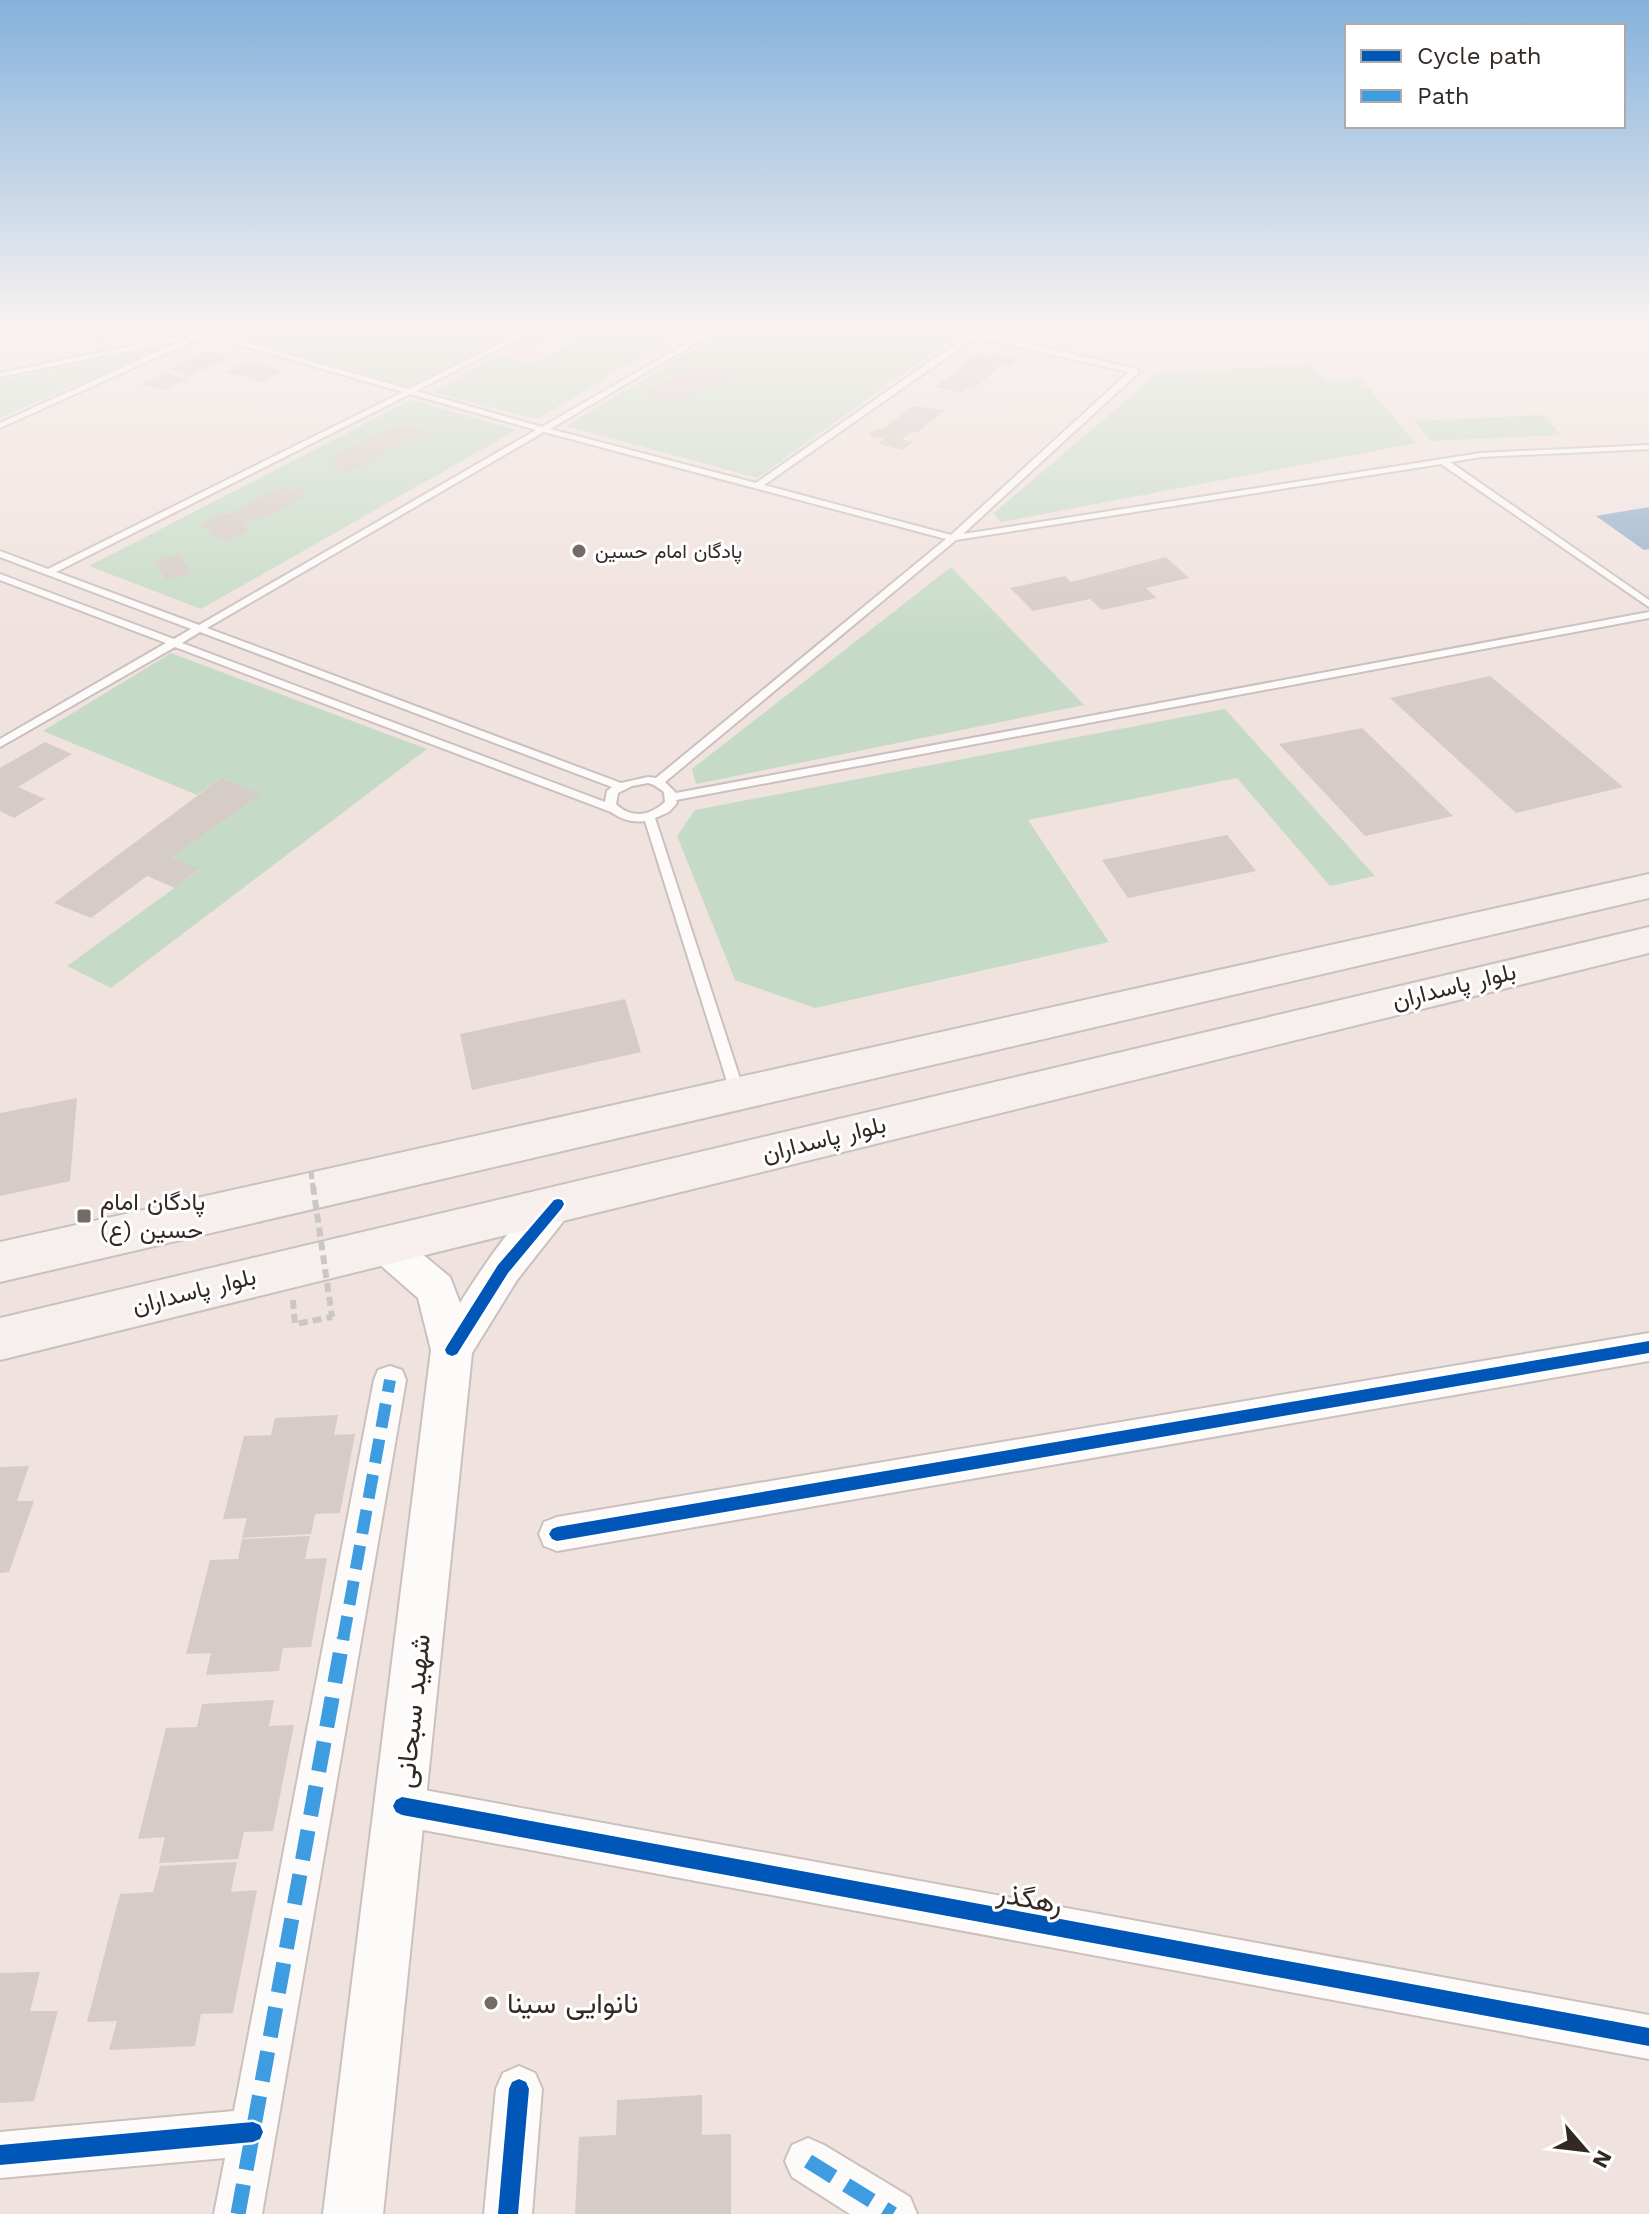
<svg xmlns="http://www.w3.org/2000/svg" width="1649" height="2214" font-family="'Work Sans',Vazirmatn,sans-serif">
<style>
.green{fill:#c6dbc7}
.water{fill:#92aecb}
.building{fill:#d5cbc7}
.lines{fill:none;stroke-linecap:round;stroke-linejoin:round}
.service-casing{stroke:#cbc0bd;stroke-width:4}
.minor-casing{stroke:#cbc0bd;stroke-width:4}
.tertiary-casing{stroke:#cbc0bd;stroke-width:4}
.primary-casing{stroke:#c8c2bf;stroke-width:4}
.path{stroke:#cbc7c5;stroke-width:6;stroke-dasharray:9 5;stroke-linecap:butt}
.service{fill:#fdfbfa;fill-rule:evenodd}
.minor{fill:#fdfbfa;fill-rule:evenodd}
.tertiary{fill:#fdfbfa;fill-rule:evenodd}
.primary{fill:#f7efed;fill-rule:evenodd}
.path-bridge-far1{stroke:#cbc7c5;stroke-width:5;stroke-dasharray:7 4;stroke-linecap:butt}
.path-bridge{stroke:#cbc7c5;stroke-width:6;stroke-dasharray:9 5;stroke-linecap:butt}
.quiet-far1{stroke:#3e9ce0;stroke-width:12;stroke-dasharray:24 12;stroke-linecap:butt}
.quiet{stroke:#3e9ce0;stroke-width:15;stroke-dasharray:30 15;stroke-linecap:butt}
.cycleway-casing{stroke:#fff;stroke-width:5}
.cycleway{fill:#0057b8;fill-rule:evenodd}
.poi-dot{fill:#746a66;stroke:#fff;stroke-width:3}
.labels{text-anchor:middle;stroke-width:6;stroke-linejoin:round;paint-order:stroke}
.far-poi-label{font-size:20px;fill:#322925;stroke:#fff;text-anchor:start}
.street-label{font-size:24px;fill:#322925;stroke:#fff}
.poi-label{font-size:24px;fill:#322925;stroke:#fff;text-anchor:start}
.near-street-label{font-size:28px;fill:#322925;stroke:#fff}
.near-poi-label{font-size:28px;fill:#322925;stroke:#fff;text-anchor:start}
</style>
<rect width="100%" height="100%" fill="#f0e2de"/>
<path class="green" d="M261,328h264l-115,59 -182,-53z
M622,328h24l31,7 -140,84 -105,-27 67,-36 35,8 49,-28z
M730,328h187l38,8 -198,142 -191,-52z
M161,347l-161,71v-37z
M1312,364l13,16 35,-2 56,65 -415,79 -7,-9 163,-139z
M411,400l105,30 -315,179 -112,-43z
M1542,415l20,20 -131,6 -17,-20z
M951,567l133,138 -388,79 -4,-15z
M171,653l256,96 -316,239 -44,-22 132,-96 -27,-13 88,-63 -39,-16 -24,17 -154,-64z
M1225,709l150,167 -45,10 -93,-108 -209,42 81,122 -294,66 -80,-28 -58,-144 18,-26z"/>
<path class="water" d="M1649,507v42l-5,1 -48,-34z"/>
<path class="building" d="M116,328h51v1l-70,14 -7,-10z
M752,328h45l-23,15 -34,-7z
M542,331l12,3 -33,18 -13,-3z
M207,351l24,6 -40,19 -24,-6z
M993,353l27,6 -11,8 -13,-2 -3,2 5,1 -26,22 -4,-2 -6,5 -27,-6 42,-33 11,2z
M248,361l36,10 -22,11 -36,-10z
M700,363l38,10 -24,15 -7,-1 -27,17 -38,-10z
M166,372l23,7 -26,11 -23,-6z
M912,406l33,4 -28,23 -5,-1 -10,7 11,3 -10,8 -25,-6 6,-5 -16,-4 9,-7 6,1z
M408,425l21,7 -19,9 -6,-2 -4,2 4,2 -57,29 -17,-6 6,-4 -9,-3 65,-32 8,2z
M280,487l10,4 6,-4 10,4 -5,2 6,2 -44,24 -6,-1 -14,8 8,3 -23,12 -23,-8 7,-3 -13,-4 23,-13 6,2z
M179,554l12,20 -25,6 -11,-20z
M1166,557l23,21 -43,10 11,10 -55,12 -12,-11 -57,12 -23,-23 55,-12 6,6z
M1490,676l133,111 -107,26 -126,-115z
M1362,728l91,88 -88,20 -86,-92z
M45,742l27,12 -54,33 27,12 -31,19 -14,-7v-43z
M221,778l40,16 -89,63 27,12 -24,19 -28,-12 -56,42 -37,-15z
M1227,835l29,36 -128,27 -26,-38z
M625,999l16,53 -169,38 -12,-56z
M77,1098l-7,83 -70,15v-83z
M338,1415l-4,20 21,-1 -15,79 -25,1 -4,20 -69,4 5,-20 -24,1 21,-83 27,-1 4,-17z
M29,1466l-12,35h17l-25,71 -9,1v-106z
M310,1536l-5,23 22,-1 -16,89 -28,1 -4,23 -73,4 5,-22 -25,1 24,-94 28,-1 4,-20z
M274,1700l-5,26 25,-1 -21,106 -29,1 -6,27 -79,4 6,-26 -27,2 28,-111 31,-1 5,-23z
M237,1862l-6,30 26,-2 -24,123 -32,1 -6,32 -86,4 8,-29 -30,1 33,-128 33,-2 7,-26z
M40,1972l-10,39h28l-24,90 -34,2v-130z
M702,2095v40l29,-1v80h-156l4,-77 37,-2 1,-35z"/>
<g class="lines">
<g class="service-casing">
<path id="service" d="M224,328h13l-22,6 194,55 122,-61h8l-123,63 126,36 171,-99h8l-171,101 206,54 212,-148 -25,-7 32,4 163,37v4l-175,161 518,-81 168,-8v4l-168,8 -31,5 199,138v7l-208,-143 -485,76 -291,242 11,11 973,-181v6l-973,182 1,3 -8,9 -14,6 90,276 -7,5 -7,-5 -86,-273c-13,2 -24,-2 -34,-9l-436,-165 -175,100v-8l166,-96 -166,-63v-6l174,65 17,-10 -191,-72v-6l48,18 355,-177 -197,-57 -206,93v-5l202,-92zM976,337l153,35 -178,163 -187,-50zM410,394l126,36 -337,195 -143,-53zM544,432l402,107 -290,239 -8,-1 -27,6 -414,-155zM200,632l412,155 -5,4 -2,11 -423,-159zM648,783l6,2 10,7 1,10c-15,14 -34,17 -49,2l2,-11 14,-7z
M543,328l30,3 28,-3 -28,7z
M180,336l4,2 -1,2 -183,37v-4z"/>
</g>
<g class="minor-casing">
<path id="minor" d="M1649,1333v28l-1092,190 -13,-5 -5,-12 5,-12 13,-5z
M390,1366l12,4 4,10 -144,834h-48l11,-56 -225,20v-46l234,-21 140,-731 4,-10z
M402,1786l1247,229v44l-1247,-233 -14,-6 -6,-14 6,-14z
M519,2066l16,7 7,16 -10,125h-48l12,-125 7,-16z
M808,2138l16,7 86,52 7,17h-67l-58,-37 -7,-16 7,-16z"/>
</g>
<g class="tertiary-casing">
<path id="tertiary" d="M558,1189l13,4 6,11 -60,76 -45,73 -89,861h-60l108,-864 -13,-52 -48,-42 -6,-11 6,-11 14,-5 14,5 52,43 10,26c19,-30 65,-103 98,-114z"/>
</g>
<g class="primary-casing">
<path id="primary" d="M1649,874v24l-1649,384v-40z
M1649,927v26l-1649,407v-42z"/>
</g>
<path class="path" d="M293,1300l2,24 37,-7"/>
<use href="#service" class="service"/>
<use href="#minor" class="minor"/>
<use href="#tertiary" class="tertiary"/>
<use href="#primary" class="primary"/>
<path class="path-bridge-far1" d="M311,1172l2,16"/>
<path class="path-bridge" d="M313,1186l19,131"/>
<path class="quiet-far1" d="M343,1640l47,-260"/>
<path class="quiet" d="M808,2161l85,53
M238,2214l105,-576"/>
<g class="cycleway-casing">
<path id="cycleway" d="M558,1199l4,1 2,4 -2,4 -54,65 -51,81 -5,2 -5,-2 -2,-4 2,-4 51,-81 56,-65z
M1649,1341v12l-1092,188 -5,-2 -3,-5 3,-5 5,-2z
M402,1797l1247,231v18l-1247,-231 -6,-3 -3,-6 3,-6z
M519,2079l7,3 3,7 -11,125h-20l11,-125 3,-7z
M253,2122l7,3 3,7 -3,7 -7,3 -253,23v-20z"/>
</g>
<use href="#cycleway" class="cycleway"/>
</g>
<linearGradient id="sky" x2="0" y2="1"><stop stop-color="#85b2dc"/><stop offset="0.51" stop-color="#f8f2f0"/><stop offset="1" stop-color="#f8f2f0" stop-opacity="0"/></linearGradient>
<rect width="1649" height="638" fill="url(#sky)"/>
<g class="poi-dot">
<circle cx="579" cy="551" r="8"/>
<rect x="76" y="1208" width="16" height="16" rx="4"/>
<circle cx="491" cy="2003" r="8"/>
</g>
<g class="labels">
<g class="far-poi-label">
<text x="595" y="558">پادگان امام حسین</text>
</g>
<g class="street-label">
<text transform="translate(1454 986) rotate(-14)" y="8">بلوار پاسداران</text>
<text transform="translate(824 1139) rotate(-14)" y="8">بلوار پاسداران</text>
<text transform="translate(194 1291) rotate(-14)" y="8">بلوار پاسداران</text>
</g>
<g class="poi-label">
<text x="100" y="1210">پادگان امام<tspan x="100" dy="28">حسین (ع)</tspan></text>
</g>
<g class="near-street-label">
<text transform="translate(412 1711) rotate(-84)" y="10">شهید سبحانی</text>
<text transform="translate(1030 1898) rotate(11)" y="10">رهگذر</text>
</g>
<g class="near-poi-label">
<text x="507" y="2013">نانوایی سینا</text>
</g>
</g>
<rect x="1345" y="24" width="280" height="104" fill="#ffffff" stroke="#ada9a8" stroke-width="2"/>
<rect x="1361" y="50" width="40" height="12" fill="#0057b8" stroke="#ada9a8" stroke-width="2"/>
<text x="1417" y="64" font-size="24" fill="#322925">Cycle path</text>
<rect x="1361" y="90" width="40" height="12" fill="#3e9ce0" stroke="#ada9a8" stroke-width="2"/>
<text x="1417" y="104" font-size="24" fill="#322925">Path</text>
<g transform="translate(1585 2150) rotate(118)" stroke="#ffffff" stroke-width="6" paint-order="stroke">
<path d="M0-6L14 30L0 20L-14 30Z" fill="#322925"/>
<text y="-12" font-size="22" font-weight="bold" text-anchor="middle" fill="#322925">N</text>
</g>
</svg>
